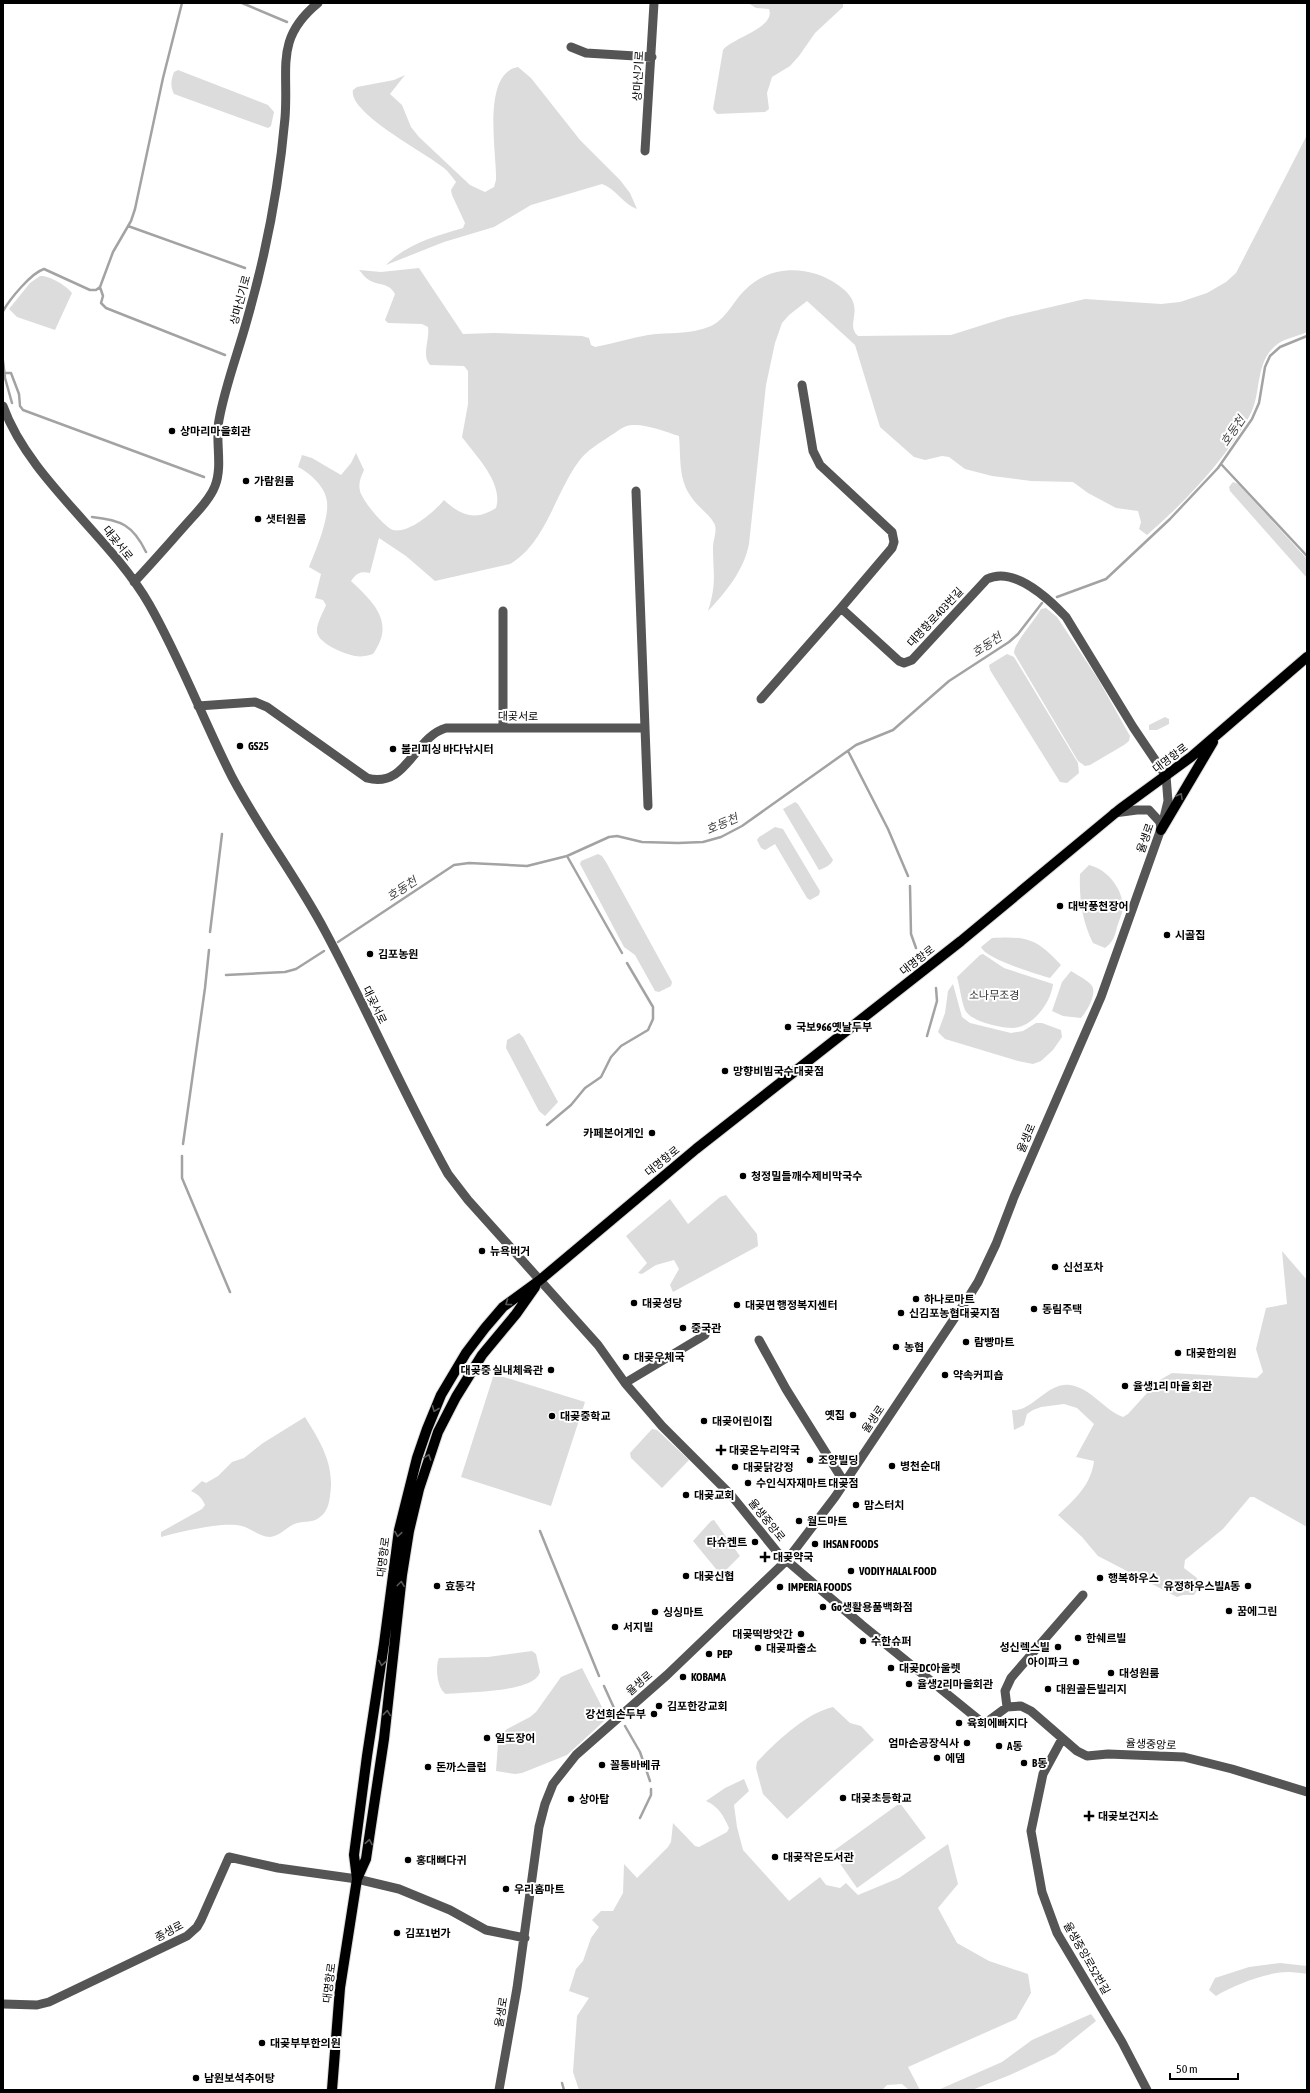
<svg xmlns="http://www.w3.org/2000/svg" width="1310" height="2093" font-family="'Asap Condensed','Noto Sans KR',sans-serif">
<style>
.green{fill:#dcdcdc}
.lines{fill:none;stroke-linecap:round;stroke-linejoin:round}
.stream{stroke:#a3a3a3;stroke-width:2.5}
.major-casing{stroke:#dbdbdb;stroke-width:12}
.minor{stroke:#555;stroke-width:9}
.major{stroke:#000;stroke-width:10}
.oneway{stroke:#595959}
.poi-dot{fill:#000;stroke:#fff;stroke-width:1.5}
.labels{text-anchor:middle;stroke-width:4;stroke-linejoin:round;paint-order:stroke}
.street-label{font-size:11px;fill:#000;stroke:#fff}
.poi-label{font-size:11px;font-weight:bold;fill:#000;stroke:#fff;text-anchor:start}
.park-label{font-size:11px;fill:#333;stroke:#fff}
.water-label{font-size:12px;font-style:italic;fill:#444;stroke:#fff}
</style>
<rect width="100%" height="100%" fill="#fff"/>
<path class="green" d="M748,3h95v4l-28,26 -16,23 -9,10 -18,11 -5,16 2,16 -4,3 -48,2 -4,-5 10,-59c9,-12 53,-22 46,-41l-13,-1z
M518,67l13,11 49,62 40,40 10,13 7,16c-14,-5 -21,-20 -35,-25l-71,21 -37,22 -50,15 -58,23c20,-21 50,-29 77,-37l2,-5 -13,-28 -1,-5 5,-8c-4,-5 -7,-10 -12,-14 -16,-14 -96,-55 -91,-78l4,-3 37,-7 11,-5 -15,19 12,11 9,22 8,10 51,48 15,7 9,-5 2,-7c1,-25 -15,-107 22,-113z
M178,70l90,35 6,7 -3,14 -3,2 -94,-34c-4,-8 -3,-14 0,-22z
M1307,135v197c-9,4 -20,6 -28,11 -26,18 -16,50 -30,74 -26,45 -63,84 -102,118l-8,-6 2,-7 -3,-11 -22,-3 -28,-15 -15,-11 -42,-1 -39,-5 -27,-7 -16,-12 -7,-1 -17,4 -11,-3 -34,-30 -25,-82 -48,-44 -18,14 -7,8 -7,20 -9,42 -17,159c-5,26 -23,48 -41,67 9,-28 5,-37 5,-64 0,-7 5,-17 1,-24 -5,-9 -16,-16 -22,-25 -14,-18 -11,-40 -13,-62 -13,-4 -30,-11 -44,-11 -10,-1 -17,6 -25,11 -10,7 -23,14 -31,25 -24,32 -33,82 -69,103l-75,17 -29,-25 -27,-18 -9,35c-10,-2 -13,0 -19,8 22,21 45,41 22,73 -6,2 -12,3 -18,2 -11,-2 -37,-13 -38,-24 -1,-8 6,-19 9,-27l-3,-5 -8,-2 6,-24 -12,-7c7,-17 20,-48 18,-65 -1,-15 -17,-29 -29,-35l4,-12 10,3 29,17 10,-12 5,-10 8,17c-3,7 -6,13 -4,21 2,9 24,36 33,39 16,4 42,-19 51,-30 17,16 32,21 52,8 8,-25 -21,-53 -34,-71l6,-33v-33l-4,-5 -34,-1c-9,-10 0,-25 -2,-38l-6,-3 -34,-1 -3,-3 10,-26c-6,-12 -17,-8 -26,-14 -4,-2 -7,-7 -10,-10l22,2 38,-4 44,66 31,-1 88,3 7,2 2,7 4,2c17,-3 35,-9 53,-12 21,-3 43,0 63,-9 16,-8 21,-23 33,-35 25,-27 66,-26 94,-6 32,22 5,38 20,51l93,-1 57,-18 77,-18 76,5 19,-2 27,-9 19,-11 10,-9z
M40,276c9,-1 27,10 32,17l-17,37 -38,-13 -8,-8 21,-26z
M1233,482l5,2 69,75v19l-77,-87 -1,-4z
M1046,608l11,9 41,62 32,57 -1,5 -5,4 -34,20 -5,1 -7,-5 -64,-108c0,-10 21,-33 27,-44z
M1007,654l7,3 64,106 1,10 -12,10 -7,-1 -70,-112 -1,-5z
M1165,717l4,2v5l-12,6h-8v-5z
M795,802l3,2 35,56c-2,5 -8,8 -14,10l-36,-61z
M775,827l8,2 37,62 -1,4 -9,5 -3,-2 -32,-54 -10,6 -4,-2 -4,-8 2,-3z
M598,854l4,2 4,6 66,120 -1,4 -12,6 -4,-1 -20,-36 -11,-8 -44,-83 1,-3z
M1089,865c18,4 33,23 34,41 0,7 -4,14 -6,21 -2,9 -4,15 -12,21l-12,-5c-11,-22 -14,-45 -13,-69z
M992,938c35,-2 45,1 69,27l-11,13c-14,-4 -64,-19 -69,-31z
M983,954l21,14 49,16c-2,19 -21,44 -41,44 -9,0 -19,-3 -27,-5 -8,-3 -16,-6 -20,-13 -4,-10 -5,-23 -8,-33l23,-22z
M1071,971c6,4 17,9 21,15 5,8 -5,25 -11,32l-18,-2 -11,-5 10,-29z
M953,984l9,33 8,6 41,10 12,-2 13,-8h6l19,7 1,7 -9,13 -12,11 -8,3 -15,-3 -73,-22 -7,-7 7,-19 3,-22z
M519,1033l4,4 35,65 -13,14 -6,-5 -33,-63 1,-8z
M726,1195l31,39 1,12 -85,46 -3,-7 9,-16 -5,-9 -18,5 -14,9 -4,-1 9,-10 -21,-27 44,-37 18,25 32,-27z
M1282,1251l25,29v247l-53,-30h-4l-27,32 -38,31 -1,8 13,10 3,8 -6,9h-11l-6,2 -79,-41 -16,-19 -24,-22c17,-16 33,-30 36,-54l-18,-4 18,-33 -17,-16 -13,-4 -23,3 -8,3 -6,4 -3,11 -10,5 -2,-20c19,3 35,-28 58,-25 21,3 34,25 53,32l5,-3 30,-33 14,-8 85,5 6,-6 -7,-23 10,-41 21,-4z
M494,1374l91,28 -34,104 -90,-29z
M305,1417c16,26 30,48 25,79 -1,8 -3,16 -10,21 -7,6 -15,4 -23,6 -10,3 -16,13 -27,14 -10,0 -18,-8 -28,-11 -18,-5 -62,6 -81,11v-5l41,-23 3,-4c-3,-7 -7,-11 -14,-14l11,-10 4,2 12,-7 14,-14 12,-4 19,-15z
M652,1429l5,1 32,30 -27,28 -31,-30 -1,-5z
M714,1520l26,36 -19,19 -28,-34 18,-20z
M532,1651l4,3 4,18c-5,21 -76,20 -94,22 -9,-4 -11,-28 -7,-36l49,-1z
M582,1668l23,45 1,5 -3,4 -36,33 -45,18 -7,1 -19,-3 2,-28 4,-9 5,-5 23,-12 6,-5 25,-35z
M833,1707l17,16 11,3 13,14 -87,79 -24,-25 -7,-26 1,-6c19,-20 49,-49 76,-55z
M744,1779l5,12 -15,14 3,22 6,23 46,51 31,-24 6,8 14,3 6,-5 12,12 41,-17 49,-34 10,40 -20,24 19,35 32,18 39,13 3,19 -15,26 -108,48 12,23h-11l-7,-6 -15,1 -5,5h-303l-6,-18 4,-56 12,-18 -20,-7 7,-22 7,-8 8,-23 8,-11 -7,-7 9,-9h12l10,-18 1,-29 13,14 31,-31 3,-5 2,-19 22,23 4,1 28,-15 2,-4c-6,-13 -10,-21 -23,-27l19,-13z
M900,1803l26,35 -69,50 -25,-36z
M1280,1963l27,3v8c-6,-1 -13,-2 -19,-2 -20,0 -55,13 -72,24l-7,-6 6,-12 34,-11z
M1091,2014l5,7 -41,33 -45,21 -38,15h-34l64,-28 30,-22z"/>
<g class="lines">
<path class="stream" d="M242,3l45,19
M128,226l117,42
M100,287l3,9 -2,7 5,5 119,47
M3,311c7,-12 28,-38 41,-42l46,21h6l4,-3 13,-35 18,-31 4,-12 28,-131 19,-75
M3,361l2,17 7,25
M4,373h7l8,21 1,12 3,4 181,67
M1221,464l86,92
M92,517c29,3 41,8 54,35
M1057,597l49,-18 64,-60 48,-51 34,-49 7,-16 6,-36 5,-11 10,-9 27,-11
M848,751l40,78 20,47
M567,856l55,97
M910,886l1,48 5,14
M210,932l12,-98
M338,942l116,-77 15,-2 58,3 40,-10 42,-19 8,-1 25,6 36,1 25,-1 18,-5 21,-11 114,-81 37,-15 56,-49 60,-39 9,-8 24,-31
M226,975l59,-3 11,-3 28,-18
M927,1036l10,-35 -1,-13
M547,1125l24,-20 14,-17 16,-11 10,-20 10,-11 27,-16 5,-11v-12l-26,-44
M183,1144l22,-156 4,-38
M182,1156v22l48,114
M540,1531l59,145
M604,1686l10,22
M625,1726l15,26 10,29
M640,1818l11,-23v-6
M562,2083l2,7"/>
<g class="major-casing">
<path id="major" d="M1161,830l52,-88
M357,1879l-3,-24 13,-99 17,-112 15,-114 18,-72 10,-29 14,-34 25,-42 19,-25 18,-21 37,-27 156,-131 265,-208 159,-132 71,-52 116,-100
M332,2090l8,-102 17,-109 9,-20 4,-27 14,-93 18,-164 7,-44 10,-42 19,-57 18,-35 26,-42 34,-41 19,-27"/>
</g>
<path class="minor" d="M571,47l15,6 66,4
M645,151l9,-148
M3,406c26,73 107,130 146,198 32,56 54,116 83,173 28,53 65,101 93,154 43,80 79,164 123,243l20,26 130,145 27,38 37,43 69,69 47,58 84,72 122,99 23,-17 14,-1 10,5 46,40 10,5 21,-2 76,3 48,12 75,23
M134,582c19,-20 37,-41 55,-61 9,-10 21,-22 26,-35 8,-20 0,-45 4,-66 6,-34 19,-67 28,-100 19,-66 32,-134 38,-202 4,-50 -11,-79 33,-115
M503,611v117
M761,699l80,-91
M198,706l57,-4 12,5 100,71c40,11 47,-41 79,-50h199l-9,-237
M645,728l3,78
M1114,813l23,-3h12l11,12 1,7
M759,1340l27,49 58,93
M625,1383l80,-48
M1007,1707l-2,-16 6,-13 72,-83
M1062,1739l-19,35 -12,57 11,61 15,41 65,109 25,48
M3,2004l34,1 12,-3 138,-66 10,-9 4,-7 28,-63 49,11 79,11 42,10 51,21 36,20 39,8
M499,2090l18,-102 22,-161 6,-23 8,-20 23,-29 91,-80 120,-115 48,-63 133,-199 10,-16 18,-38 18,-47 87,-200 61,-171 6,-25 -2,-25 -33,-49 -67,-110c-17,-18 -52,-51 -79,-38l-75,81 -8,3 -5,-2 -58,-53 51,-60 2,-6 -2,-10 -72,-67 -7,-14 -11,-66"/>
<use href="#major" class="major"/>
</g>
<defs><path id="oneway-chevron" d="M-2-3.5L2.5 0L-2 3.5" fill="none" stroke-width="1.6" stroke-linecap="round" stroke-linejoin="round"/></defs>
<g class="oneway">
<use href="#oneway-chevron" transform="translate(1180 796) rotate(-61)"/>
<use href="#oneway-chevron" transform="translate(508 1303) rotate(144)"/>
<use href="#oneway-chevron" transform="translate(435 1409) rotate(112)"/>
<use href="#oneway-chevron" transform="translate(428 1457) rotate(-71)"/>
<use href="#oneway-chevron" transform="translate(398 1534) rotate(99)"/>
<use href="#oneway-chevron" transform="translate(401 1584) rotate(-83)"/>
<use href="#oneway-chevron" transform="translate(382 1663) rotate(99)"/>
<use href="#oneway-chevron" transform="translate(387 1713) rotate(-84)"/>
<use href="#oneway-chevron" transform="translate(369 1842) rotate(-80)"/>
</g>
<g class="poi-dot">
<circle cx="172" cy="431" r="4"/>
<circle cx="246" cy="481" r="4"/>
<circle cx="258" cy="519" r="4"/>
<circle cx="240" cy="746" r="4"/>
<circle cx="393" cy="749" r="4"/>
<circle cx="1060" cy="906" r="4"/>
<circle cx="1167" cy="935" r="4"/>
<circle cx="370" cy="954" r="4"/>
<circle cx="788" cy="1027" r="4"/>
<circle cx="725" cy="1071" r="4"/>
<circle cx="652" cy="1133" r="4"/>
<circle cx="743" cy="1176" r="4"/>
<circle cx="482" cy="1251" r="4"/>
<circle cx="1055" cy="1267" r="4"/>
<circle cx="916" cy="1299" r="4"/>
<circle cx="634" cy="1303" r="4"/>
<circle cx="737" cy="1305" r="4"/>
<circle cx="1034" cy="1309" r="4"/>
<circle cx="901" cy="1313" r="4"/>
<circle cx="683" cy="1328" r="4"/>
<circle cx="966" cy="1342" r="4"/>
<circle cx="896" cy="1347" r="4"/>
<circle cx="1178" cy="1353" r="4"/>
<circle cx="626" cy="1357" r="4"/>
<circle cx="551" cy="1370" r="4"/>
<circle cx="945" cy="1375" r="4"/>
<circle cx="1125" cy="1386" r="4"/>
<circle cx="853" cy="1415" r="4"/>
<circle cx="552" cy="1416" r="4"/>
<circle cx="704" cy="1421" r="4"/>
<path d="M719 1444h4v4h4v4h-4v4h-4v-4h-4v-4h4z"/>
<circle cx="810" cy="1460" r="4"/>
<circle cx="892" cy="1466" r="4"/>
<circle cx="735" cy="1467" r="4"/>
<circle cx="748" cy="1483" r="4"/>
<circle cx="686" cy="1495" r="4"/>
<circle cx="856" cy="1505" r="4"/>
<circle cx="799" cy="1521" r="4"/>
<circle cx="755" cy="1542" r="4"/>
<circle cx="815" cy="1544" r="4"/>
<path d="M763 1551h4v4h4v4h-4v4h-4v-4h-4v-4h4z"/>
<circle cx="851" cy="1571" r="4"/>
<circle cx="686" cy="1576" r="4"/>
<circle cx="1100" cy="1578" r="4"/>
<circle cx="437" cy="1586" r="4"/>
<circle cx="1248" cy="1586" r="4"/>
<circle cx="780" cy="1587" r="4"/>
<circle cx="823" cy="1607" r="4"/>
<circle cx="1229" cy="1611" r="4"/>
<circle cx="655" cy="1612" r="4"/>
<circle cx="615" cy="1627" r="4"/>
<circle cx="801" cy="1634" r="4"/>
<circle cx="1078" cy="1638" r="4"/>
<circle cx="863" cy="1641" r="4"/>
<circle cx="1058" cy="1647" r="4"/>
<circle cx="758" cy="1648" r="4"/>
<circle cx="709" cy="1654" r="4"/>
<circle cx="1076" cy="1662" r="4"/>
<circle cx="891" cy="1668" r="4"/>
<circle cx="1111" cy="1673" r="4"/>
<circle cx="683" cy="1677" r="4"/>
<circle cx="909" cy="1684" r="4"/>
<circle cx="1048" cy="1689" r="4"/>
<circle cx="659" cy="1706" r="4"/>
<circle cx="654" cy="1714" r="4"/>
<circle cx="959" cy="1723" r="4"/>
<circle cx="487" cy="1738" r="4"/>
<circle cx="967" cy="1743" r="4"/>
<circle cx="999" cy="1746" r="4"/>
<circle cx="937" cy="1758" r="4"/>
<circle cx="1024" cy="1763" r="4"/>
<circle cx="602" cy="1765" r="4"/>
<circle cx="428" cy="1767" r="4"/>
<circle cx="843" cy="1798" r="4"/>
<circle cx="571" cy="1799" r="4"/>
<path d="M1087 1810h4v4h4v4h-4v4h-4v-4h-4v-4h4z"/>
<circle cx="775" cy="1857" r="4"/>
<circle cx="408" cy="1860" r="4"/>
<circle cx="506" cy="1889" r="4"/>
<circle cx="397" cy="1933" r="4"/>
<circle cx="262" cy="2043" r="4"/>
<circle cx="196" cy="2078" r="4"/>
</g>
<g class="labels">
<g class="street-label">
<text transform="translate(638 76) rotate(-87)" y="4">상마신기로</text>
<text transform="translate(240 300) rotate(-75)" y="4">상마신기로</text>
<text transform="translate(118 543) rotate(51)" y="4">대곶서로</text>
<text transform="translate(935 617) rotate(-47)" y="4">대명항로403번길</text>
<text transform="translate(518 716) rotate(1)" y="4">대곶서로</text>
<text transform="translate(1170 758) rotate(-37)" y="4">대명항로</text>
<text transform="translate(1145 838) rotate(-71)" y="4">율생로</text>
<text transform="translate(917 960) rotate(-38)" y="4">대명항로</text>
<text transform="translate(375 1005) rotate(64)" y="4">대곶서로</text>
<text transform="translate(1026 1138) rotate(-67)" y="4">율생로</text>
<text transform="translate(662 1161) rotate(-39)" y="4">대명항로</text>
<text transform="translate(873 1419) rotate(-56)" y="4">율생로</text>
<text transform="translate(767 1520) rotate(51)" y="4">율생중앙로</text>
<text transform="translate(383 1557) rotate(-83)" y="4">대명항로</text>
<text transform="translate(639 1683) rotate(-41)" y="4">율생로</text>
<text transform="translate(1151 1744) rotate(3)" y="4">율생중앙로</text>
<text transform="translate(169 1931) rotate(-28)" y="4">종생로</text>
<text transform="translate(1087 1958) rotate(60)" y="4">율생중앙로52번길</text>
<text transform="translate(329 1983) rotate(-83)" y="4">대명항로</text>
<text transform="translate(501 2012) rotate(-81)" y="4">율생로</text>
</g>
<g class="poi-label">
<text x="180" y="435">상마리마을회관</text>
<text x="254" y="485">가람원룸</text>
<text x="266" y="523">샛터원룸</text>
<text x="248" y="750">GS25</text>
<text x="401" y="753">불리피싱 바다낚시터</text>
<text x="1068" y="910">대박풍천장어</text>
<text x="1175" y="939">시골집</text>
<text x="378" y="958">김포농원</text>
<text x="796" y="1031">국보966옛날두부</text>
<text x="733" y="1075">망향비빔국수대곶점</text>
<text x="644" y="1137" text-anchor="end">카페본어게인</text>
<text x="751" y="1180">청정밀들깨수제비막국수</text>
<text x="490" y="1255">뉴욕버거</text>
<text x="1063" y="1271">신선포차</text>
<text x="924" y="1303">하나로마트</text>
<text x="642" y="1307">대곶성당</text>
<text x="745" y="1309">대곶면 행정복지센터</text>
<text x="1042" y="1313">동림주택</text>
<text x="909" y="1317">신김포농협대곶지점</text>
<text x="691" y="1332">중국관</text>
<text x="974" y="1346">람빵마트</text>
<text x="904" y="1351">농협</text>
<text x="1186" y="1357">대곶한의원</text>
<text x="634" y="1361">대곶우체국</text>
<text x="543" y="1374" text-anchor="end">대곶중 실내체육관</text>
<text x="953" y="1379">약속커피숍</text>
<text x="1133" y="1390">율생1리 마을 회관</text>
<text x="845" y="1419" text-anchor="end">옛집</text>
<text x="560" y="1420">대곶중학교</text>
<text x="712" y="1425">대곶어린이집</text>
<text x="729" y="1454">대곶온누리약국</text>
<text x="818" y="1464">조양빌딩</text>
<text x="900" y="1470">병천순대</text>
<text x="743" y="1471">대곶닭강정</text>
<text x="756" y="1487">수인식자재마트 대곶점</text>
<text x="694" y="1499">대곶교회</text>
<text x="864" y="1509">맘스터치</text>
<text x="807" y="1525">월드마트</text>
<text x="747" y="1546" text-anchor="end">타슈켄트</text>
<text x="823" y="1548">IHSAN FOODS</text>
<text x="773" y="1561">대곶약국</text>
<text x="859" y="1575">VODIY HALAL FOOD</text>
<text x="694" y="1580">대곶신협</text>
<text x="1108" y="1582">행복하우스</text>
<text x="445" y="1590">효동각</text>
<text x="1240" y="1590" text-anchor="end">유정하우스빌A동</text>
<text x="788" y="1591">IMPERIA FOODS</text>
<text x="831" y="1611">Go생활용품백화점</text>
<text x="1237" y="1615">꿈에그린</text>
<text x="663" y="1616">싱싱마트</text>
<text x="623" y="1631">서지빌</text>
<text x="793" y="1638" text-anchor="end">대곶떡방앗간</text>
<text x="1086" y="1642">한쉐르빌</text>
<text x="871" y="1645">수한슈퍼</text>
<text x="1050" y="1651" text-anchor="end">성신렉스빌</text>
<text x="766" y="1652">대곶파출소</text>
<text x="717" y="1658">PEP</text>
<text x="1068" y="1666" text-anchor="end">아이파크</text>
<text x="899" y="1672">대곶DC아울렛</text>
<text x="1119" y="1677">대성원룸</text>
<text x="691" y="1681">KOBAMA</text>
<text x="917" y="1688">율생2리마을회관</text>
<text x="1056" y="1693">대원골든빌리지</text>
<text x="667" y="1710">김포한강교회</text>
<text x="646" y="1718" text-anchor="end">강선희손두부</text>
<text x="967" y="1727">육회에빠지다</text>
<text x="495" y="1742">일도장어</text>
<text x="959" y="1747" text-anchor="end">엄마손공장식사</text>
<text x="1007" y="1750">A동</text>
<text x="945" y="1762">에뎀</text>
<text x="1032" y="1767">B동</text>
<text x="610" y="1769">꼴통바베큐</text>
<text x="436" y="1771">돈까스클럽</text>
<text x="851" y="1802">대곶초등학교</text>
<text x="579" y="1803">상아탑</text>
<text x="1098" y="1820">대곶보건지소</text>
<text x="783" y="1861">대곶작은도서관</text>
<text x="416" y="1864">홍대뼈다귀</text>
<text x="514" y="1893">우리홈마트</text>
<text x="405" y="1937">김포1번가</text>
<text x="270" y="2047">대곶부부한의원</text>
<text x="204" y="2082">남원보석추어탕</text>
</g>
<g class="park-label">
<text x="994" y="999">소나무조경</text>
</g>
<g class="water-label">
<text transform="translate(1233 431) rotate(-56)" y="4">호동천</text>
<text transform="translate(987 645) rotate(-34)" y="4">호동천</text>
<text transform="translate(722 824) rotate(-23)" y="4">호동천</text>
<text transform="translate(402 889) rotate(-33)" y="4">호동천</text>
</g>
</g>
<rect width="1310" height="2093" fill="none" stroke="#000000" stroke-width="8"/>
<path d="M1170 2073v6h68v-6" fill="none" stroke="#000000" stroke-width="2"/>
<text x="1176" y="2073" font-size="12" fill="#000000" stroke="#ffffff" stroke-width="3" paint-order="stroke">50 m</text>
</svg>
